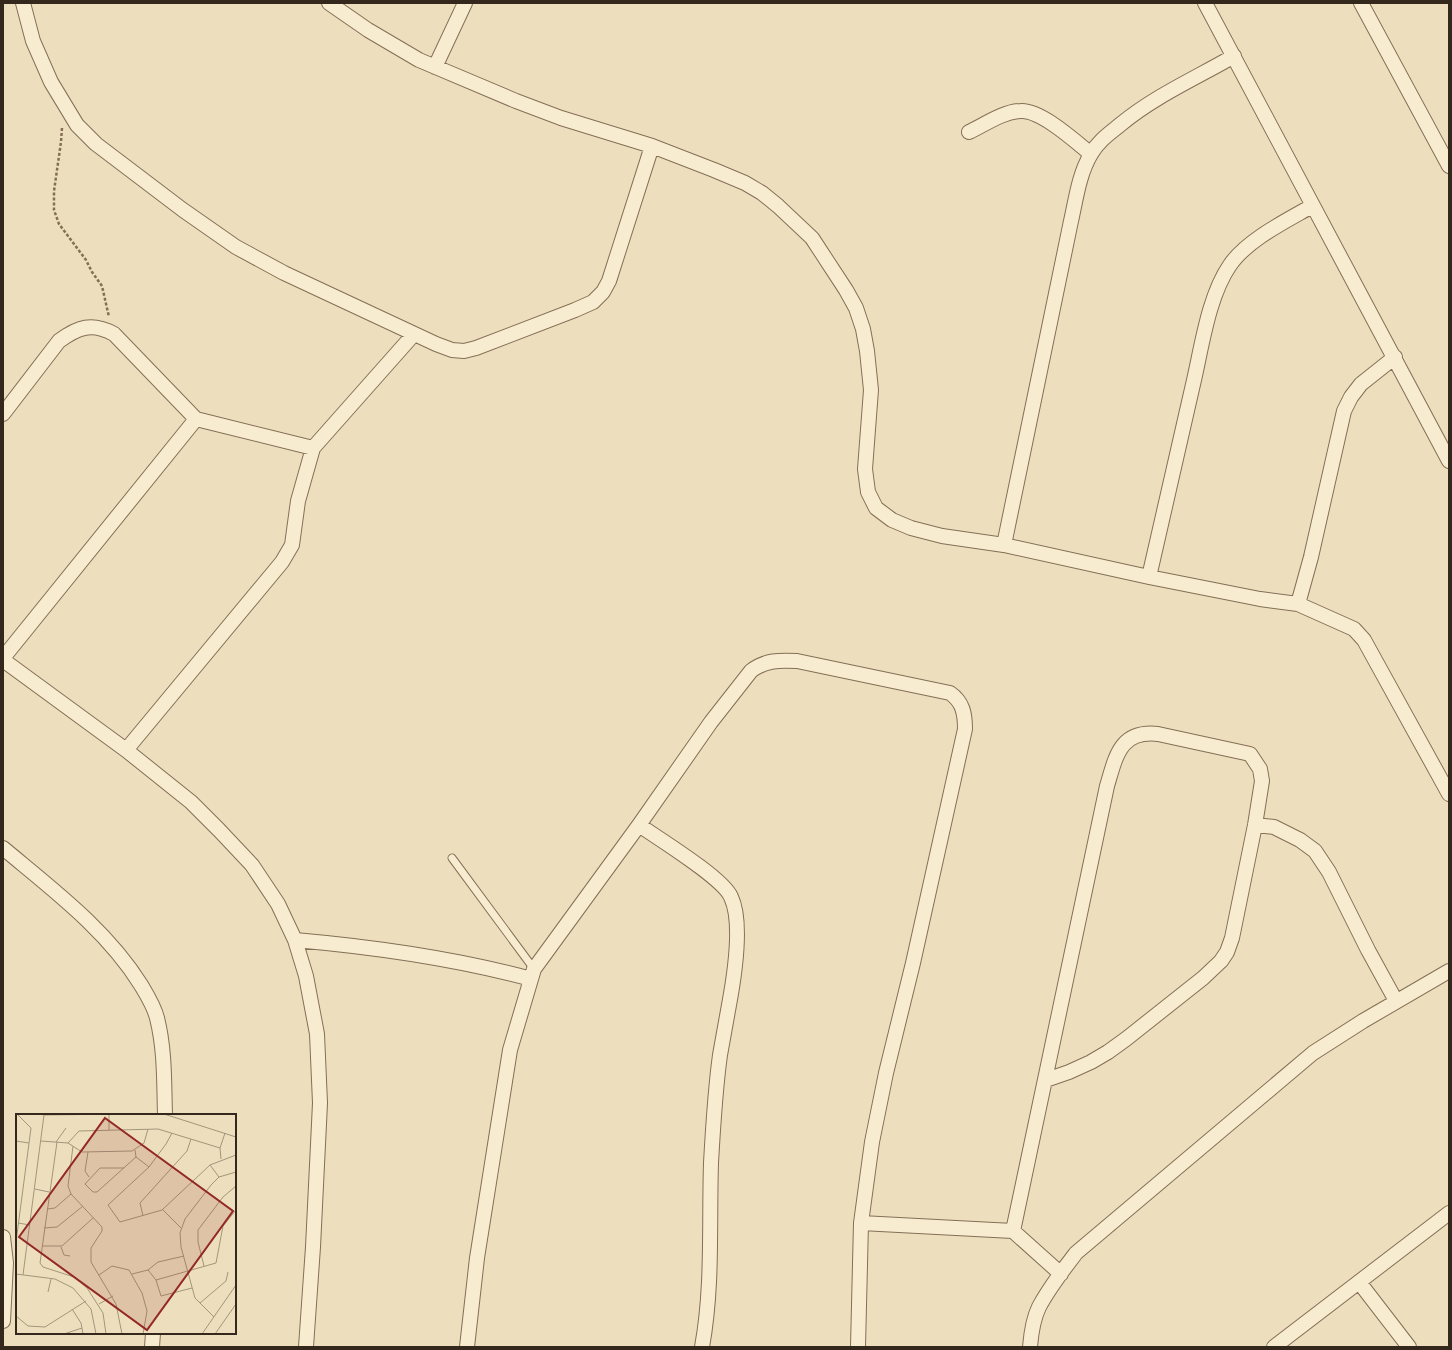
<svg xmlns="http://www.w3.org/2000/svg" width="1452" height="1350" font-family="'Roboto Serif',serif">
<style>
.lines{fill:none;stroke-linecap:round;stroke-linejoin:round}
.lane-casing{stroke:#846f56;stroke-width:9}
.street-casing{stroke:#846f56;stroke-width:16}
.path{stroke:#846f56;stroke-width:2.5;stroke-dasharray:3 2;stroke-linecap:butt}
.lane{stroke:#f8ecd0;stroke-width:7}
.street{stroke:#f8ecd0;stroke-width:14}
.inset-road{fill:none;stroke:#a3957c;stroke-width:1}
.view{fill:#932827;fill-opacity:0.15;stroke:#932827;stroke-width:2}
.inset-edge{fill:none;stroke:#34271b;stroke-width:2}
</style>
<rect width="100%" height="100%" fill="#eddfbd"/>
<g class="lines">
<g class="lane-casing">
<path id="lane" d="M452,858l82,111"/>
</g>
<g class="street-casing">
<path id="street" d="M23,3l10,38 18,41 26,43 19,19 87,66 53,37 48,26 152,71 16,6 12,1 12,-3 99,-38 18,-8 10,-10 6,-11 43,-135
M329,3l39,27 51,30 97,41 45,17 91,28 62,24 31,13 17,10 16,13 34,32 34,52 10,18 7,21 4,22 4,39 -6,79 3,23 8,16 16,12 19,8 31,8 62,9 145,32 111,22 38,5 13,-47 33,-146 7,-14 10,-13 34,-27
M1205,3l244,458
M1361,3l88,163
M435,67l30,-64
M969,132c15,-7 35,-21 52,-21 20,-1 54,30 70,43
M3,414l56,-73c19,-14 33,-19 55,-7l82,85 117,29
M1004,545l67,-324c5,-22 8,-47 20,-67 7,-13 19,-21 30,-30 34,-28 75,-46 113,-68
M1149,577c15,-66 30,-131 45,-197 8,-35 15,-85 36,-115 17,-25 56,-44 82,-59
M1298,604l56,25 10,11 85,154
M3,658l193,-239
M3,660l123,90 65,52 28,28 33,35 26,39 17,36 11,36 11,58 3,69 -7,144 -7,100
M126,750l156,-188 10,-17 6,-44 15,-53 101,-114
M639,825c20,14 84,53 92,72 12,25 3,81 -2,108 -3,17 -6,33 -9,50 -5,36 -7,72 -9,108 -2,62 2,124 -9,184
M1255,825l19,2 26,13 15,11 14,21 39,78 28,51
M3,848c49,41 104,82 138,137 6,10 13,21 16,33 8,32 7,64 8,97
M295,940c79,7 159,18 236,39
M861,1223l152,8 48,43
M1013,1231l94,-445c9,-30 13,-56 51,-52l92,20 10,15 2,12 -7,44 -23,113 -5,14 -6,9 -18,17 -77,61 -18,13 -17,10 -22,10 -23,8
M3,1237l3,26 -3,58
M1359,1282l50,65
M152,1347l1,-14
M467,1347l10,-89 33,-208 24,-81 105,-144 72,-103 40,-51c14,-11 29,-11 46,-10l153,32c13,9 15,21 15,36l-52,234 -27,110 -14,69 -11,81 -3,124
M1030,1347c1,-12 3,-28 9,-40 10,-19 24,-37 37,-54l237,-200 50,-32 86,-50
M1274,1347l175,-134"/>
</g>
<path class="path" d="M62,128l-1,14 -7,49v19l5,14 27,36 6,12 10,14 7,31"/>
<use href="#lane" class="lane"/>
<use href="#street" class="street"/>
</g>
<g transform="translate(16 1114)">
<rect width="220" height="220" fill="#eddfbd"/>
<path class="inset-road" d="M148,0l72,23M28,1l79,-1M93,1v15M156,19l-6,11 -17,23 -41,38 12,17 42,-12 48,-45 26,-10M0,27l13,2M25,27l27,2 14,9 50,-1 12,-8 4,-14M40,28l10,-14M41,28l-17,121 3,4 31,10 13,11 16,25 3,21M52,29l11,-12 79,-2 62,19M119,36l1,7 13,10M72,38l-3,19 4,6M205,45l-1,-11 5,-15M194,51l9,12M108,54h-24l-15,16 8,8h4l39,-35M19,75l14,3M55,80l-3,-8 5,-40M31,95l8,-1 16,-14 31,33v4l-11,17v14l25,42 6,30M147,96l18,18M127,102l-3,-13 47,-52 4,-12M2,109l12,2M28,114l13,-1 26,-21M0,128l15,-114 -14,-14M26,132h20l31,-28M45,133l3,8 6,1M188,152l-6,-24v-12l25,-33 13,-11M132,156l8,10 5,16 31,-8M0,160l39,5 18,9 18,21 5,25M116,160l16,-4 10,-8 26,-6M7,161l21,-160M83,161l13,-9 17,4 13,23 5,18 -4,23M140,166l60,-17 7,-37 13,-16M32,178l3,-13M184,189l26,-22 2,-9M83,190l14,-8M56,195l9,14 2,11M0,202l12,10 17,1 41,-26M198,203l-19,-19 -14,-51 -1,-14 5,-14 26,-34 8,-8 17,-5M48,220l18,-6M186,220l34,-49M199,220l21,-30"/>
<path class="view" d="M89,4l128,93 -86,119 -128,-93z"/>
<rect width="220" height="220" class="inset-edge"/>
</g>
<rect width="1452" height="1350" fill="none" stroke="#34271b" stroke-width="8"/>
</svg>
